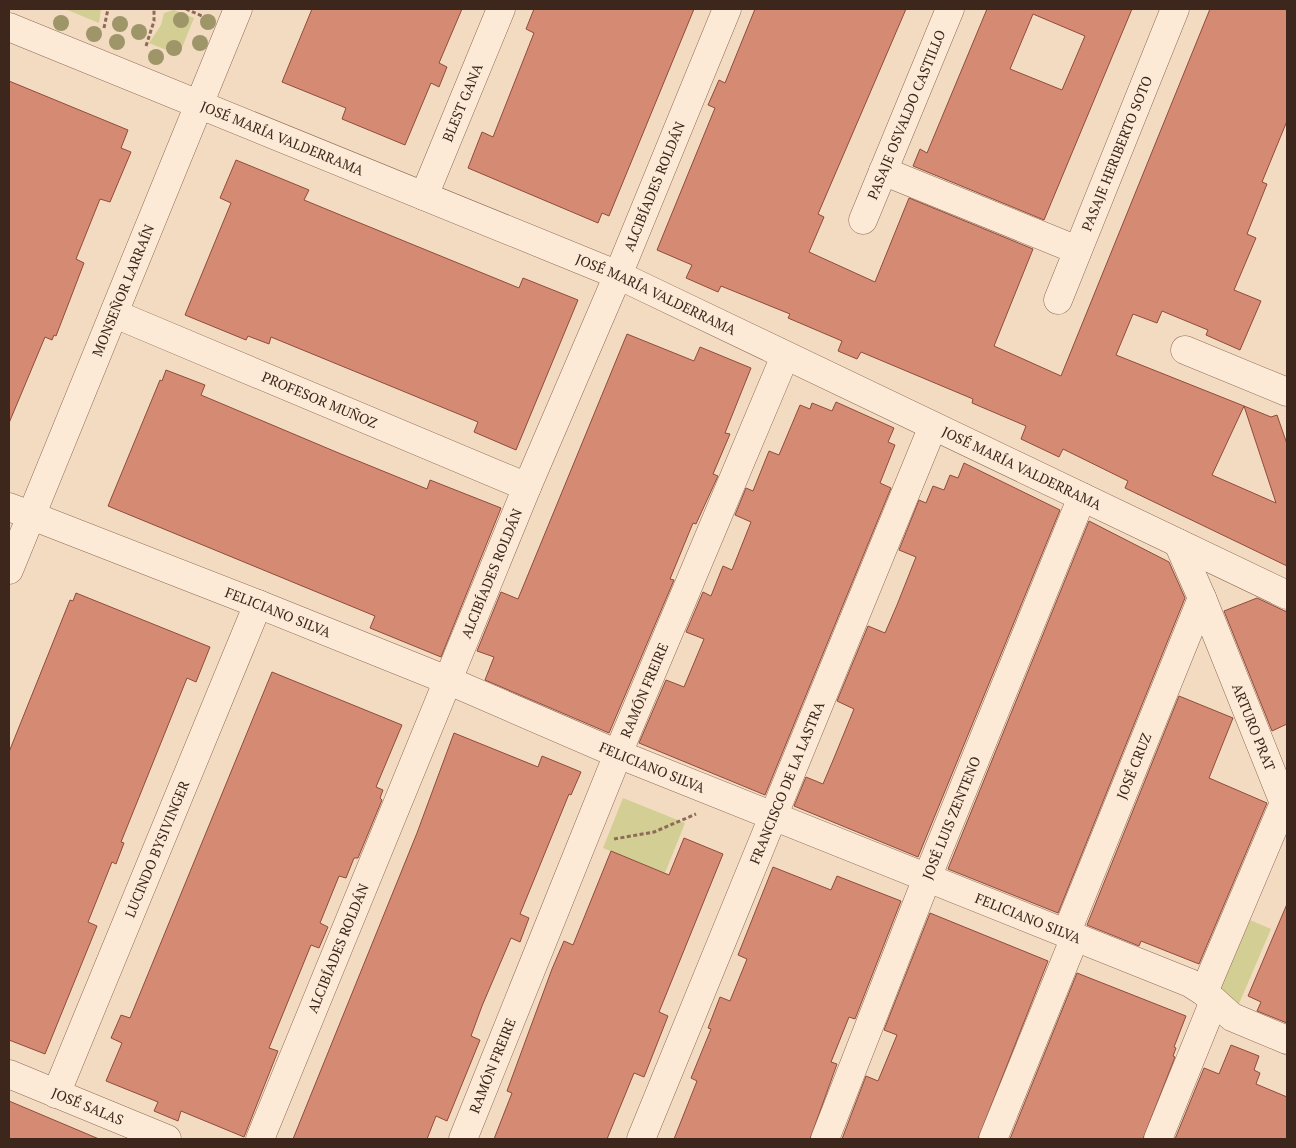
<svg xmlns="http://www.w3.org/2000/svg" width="1296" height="1148" font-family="'PT Serif',serif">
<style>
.green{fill:#d2ce94}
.building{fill:#d58a73;stroke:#904c3a;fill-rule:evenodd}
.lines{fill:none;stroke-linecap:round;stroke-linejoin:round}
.minor-casing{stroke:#8f6a57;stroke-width:29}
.path{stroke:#8f6a57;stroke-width:3;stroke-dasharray:4 2.5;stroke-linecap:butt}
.minor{stroke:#fcead6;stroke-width:28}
.tree{fill:#9e9569}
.labels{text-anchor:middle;stroke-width:4;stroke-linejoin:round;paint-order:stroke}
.street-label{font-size:14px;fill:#3d261c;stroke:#f9e6d2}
</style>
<rect width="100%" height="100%" fill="#f3dbc2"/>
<path class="green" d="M65,9h36l-2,14z
M174,10l20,8 -15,37 -30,-12 12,-18 3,-12z
M623,798l62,25 -20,50 -62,-25z
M1250,920l21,9 -33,77 -17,-18z"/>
<path class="building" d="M312,9h150l-23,54 8,4 -8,20 -8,-4 -26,62 -63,-26 4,-11 -64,-26z
M534,9h160l-85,207 -7,-3 -4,10 -130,-55 14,-36 11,5 41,-104 -8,-4z
M755,9h151l-88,205 6,3 -15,35 66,30 34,-84 124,51 -39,97 67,30 149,-367h77v112l-25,61 5,2 -20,50 9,4 -22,52 27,11 -21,49 -34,-15 2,-5 -46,-19 -5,12 -24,-9 -17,41 128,51 -32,69 64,28 -32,-97 27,11 6,-2 10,29v122l-162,-78 3,-7 -65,-32 -4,8 -38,-18 5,-13 -54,-23 1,-4 -112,-47 -4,7 -19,-8 4,-10 -54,-23 2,-4 -69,-28 -3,6 -32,-14 6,-13 -35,-15 58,-142 -7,-3 11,-25 6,3z
M987,9h145l-88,211 -131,-54 7,-17 7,4zM1033,14l52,22 -23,54 -52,-21z
M9,81l119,49 -7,18 10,4 -21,50 -10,-3 -24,60 8,4 -13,34 -15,39 -2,-1 -2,5 -7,-3 -36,86z
M236,160l73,30 -5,10 34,14 181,74 4,-10 55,22 -62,150 -42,-18 4,-10 -90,-37 -117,-48 -2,7 -21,-8 -2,4 -61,-25 46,-112 -11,-5z
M627,334l67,27 6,-14 51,21 -26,65 5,1 -17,40 5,2 -22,48 -3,-1 -23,56 4,1 -65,153 -124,-53 9,-23 -17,-6 24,-59 17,7z
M166,370l39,15 -4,10 140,59 86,35 3,-9 71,28 -60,149 -71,-29 5,-12 -267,-110 52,-126 2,1z
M836,402l58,26 -6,14 7,3 -15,38 11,5 -126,307 -126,-52 27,-63 18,7 20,-48 -18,-7 17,-40 8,4 12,-30 9,4 19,-48 -16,-7 11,-27 7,3 16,-40 10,4 21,-50 10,4 2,-6 20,8z
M964,463l96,47 -142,347 -124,-51 12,-29 17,7 11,-26 20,-49 -17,-8 31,-75 17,7 12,-28 19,-48 -17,-7 20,-50 7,3 7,-17 11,4 6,-15 8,3z
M1089,521l80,41 16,36 -127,315 -110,-44z
M76,593l134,54 -14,35 -9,-4 -66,164 3,1 -8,21 -4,-2 -24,60 9,4 -52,128 -36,-14v-288l61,-152 3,1z
M1257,598l30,14v112l-15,7 -48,-120z
M272,672l130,53 -26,62 7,3 -3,8 2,2 -24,58h-4l-8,20 -7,-2 -19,47 8,4 -9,21 -8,-3 -42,103 9,3 -34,86 -63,-26 -3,10 -24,-10 4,-9 -52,-21 16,-38 -11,-5 10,-23 9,3z
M1179,696l54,22 -24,60 58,25 -68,161 -58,-23 -2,5 -52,-21z
M454,733l84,34 4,-11 39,16 -10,23 -2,-1 -49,120 9,4 -9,24 -9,-4 -29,68 -11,30 9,4 -33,81 -11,-5 -9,23h-134l124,-306z
M684,838l39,16 -64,158 9,4 -24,61 -10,-4 -27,66h-113l18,-46 -5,-2 45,-122 12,-28 9,4 38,-94 58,24z
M773,867l58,23 6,-14 64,25 -46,118 -6,-2 -18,45 6,2 -27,75h-136l23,-58 -6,-3 20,-49 -3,-1 12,-31 10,4 17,-42 -9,-4z
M1287,904v119l-30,-12 4,-9 -13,-6z
M930,913l118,48 -70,178h-136l24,-63 12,5 19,-46 -13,-5z
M1077,973l109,43 -12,31 2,1 -3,8 2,1 -32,82h-133z
M1231,1045l28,11 -5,14 6,3 -4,11 31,13v42h-112l29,-71 15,6z
M9,1101l90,38h-90z"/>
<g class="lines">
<g class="minor-casing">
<g id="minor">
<path id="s1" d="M9,27l609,248 669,320"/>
<path d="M883,171l194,79"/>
<path id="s2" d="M424,196l77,-187"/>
<path id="s3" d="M863,220l87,-211"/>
<path id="s4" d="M1058,300l117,-291"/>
<path id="s5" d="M115,314l412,173"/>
<path d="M1185,350l102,42"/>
<path id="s6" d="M9,507l249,97 189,76 171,74 572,229 14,9 28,25 55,23"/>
<path id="s7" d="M1178,543l24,55 82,205 -80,189"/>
<path id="s8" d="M9,570l229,-561"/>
<path id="s9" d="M1066,934l136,-336"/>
<path id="s10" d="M9,1074l158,65"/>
<path id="s11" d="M56,1094l202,-490"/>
<path id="s12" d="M260,1139l267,-652 91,-212 109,-266"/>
<path id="s13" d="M463,1139l163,-405 159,-378"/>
<path id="s14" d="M641,1139l292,-713"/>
<path id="s15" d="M825,1139l102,-261 155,-381"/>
<path d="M993,1139l82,-202"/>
<path d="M1158,1139l56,-138"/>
</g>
</g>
<path class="path" d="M186,9l16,7
M104,28l4,-19
M146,46l8,-25v-12
M614,839l40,-7 42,-18"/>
<use href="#minor" class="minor"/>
</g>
<g class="tree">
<circle cx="181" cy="20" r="8"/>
<circle cx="208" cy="22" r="8"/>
<circle cx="61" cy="23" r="8"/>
<circle cx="120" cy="24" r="8"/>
<circle cx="139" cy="32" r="8"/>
<circle cx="94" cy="34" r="8"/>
<circle cx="117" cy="42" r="8"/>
<circle cx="200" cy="43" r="8"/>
<circle cx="174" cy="48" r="8"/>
<circle cx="156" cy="57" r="8"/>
</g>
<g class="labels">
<g class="street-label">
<text dy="5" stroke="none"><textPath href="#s2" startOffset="101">BLEST GANA</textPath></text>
<text dy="5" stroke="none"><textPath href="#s3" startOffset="114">PASAJE OSVALDO CASTILLO</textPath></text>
<text dy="5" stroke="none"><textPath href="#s1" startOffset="295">JOSÉ MARÍA VALDERRAMA</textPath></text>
<text dy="5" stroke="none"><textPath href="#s4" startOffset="158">PASAJE HERIBERTO SOTO</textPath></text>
<text dy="5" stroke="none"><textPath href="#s12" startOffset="1031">ALCIBÍADES ROLDÁN</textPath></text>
<text dy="5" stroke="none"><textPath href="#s8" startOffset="302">MONSEÑOR LARRAÍN</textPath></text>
<text dy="5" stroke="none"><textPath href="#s1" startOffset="700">JOSÉ MARÍA VALDERRAMA</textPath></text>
<text dy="5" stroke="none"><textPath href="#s5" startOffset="222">PROFESOR MUÑOZ</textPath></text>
<text dy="5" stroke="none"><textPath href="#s1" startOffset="1105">JOSÉ MARÍA VALDERRAMA</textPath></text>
<text dy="5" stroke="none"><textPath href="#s12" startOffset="611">ALCIBÍADES ROLDÁN</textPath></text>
<text dy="5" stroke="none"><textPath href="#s6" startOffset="289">FELICIANO SILVA</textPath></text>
<text dy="5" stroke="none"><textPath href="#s13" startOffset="484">RAMÓN FREIRE</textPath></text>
<text dy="5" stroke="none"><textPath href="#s7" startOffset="199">ARTURO PRAT</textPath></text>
<text dy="5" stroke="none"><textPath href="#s9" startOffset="181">JOSÉ CRUZ</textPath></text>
<text dy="5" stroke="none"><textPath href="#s6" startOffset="694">FELICIANO SILVA</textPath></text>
<text dy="5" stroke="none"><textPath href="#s14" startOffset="385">FRANCISCO DE LA LASTRA</textPath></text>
<text dy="5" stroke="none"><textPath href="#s15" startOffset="345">JOSÉ LUIS ZENTENO</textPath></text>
<text dy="5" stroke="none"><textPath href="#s11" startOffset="265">LUCINDO BYSIVINGER</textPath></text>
<text dy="5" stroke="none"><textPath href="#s6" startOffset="1099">FELICIANO SILVA</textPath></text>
<text dy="5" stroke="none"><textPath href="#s12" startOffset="206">ALCIBÍADES ROLDÁN</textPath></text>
<text dy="5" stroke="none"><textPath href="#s13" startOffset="79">RAMÓN FREIRE</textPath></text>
<text dy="5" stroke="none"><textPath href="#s10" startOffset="85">JOSÉ SALAS</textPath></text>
</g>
</g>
<rect width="1296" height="1148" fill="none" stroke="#3d261c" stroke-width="20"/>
</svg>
